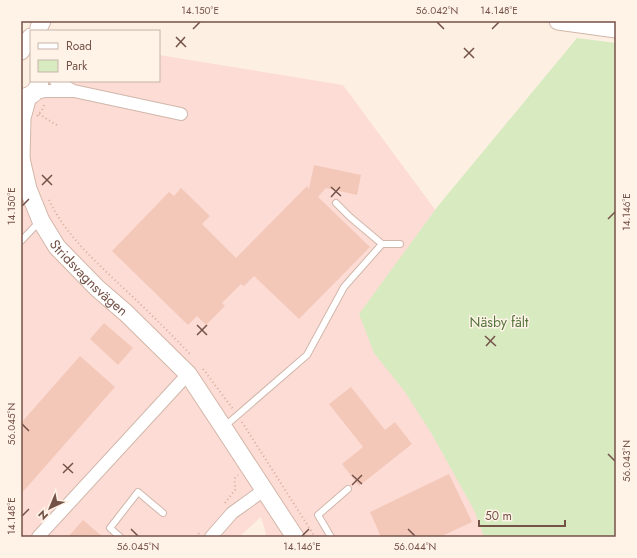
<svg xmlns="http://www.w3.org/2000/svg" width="637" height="558" font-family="Jost,sans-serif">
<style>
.commercial{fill:#fddcd5}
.green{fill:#d7eac0}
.building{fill:#f3c8b9}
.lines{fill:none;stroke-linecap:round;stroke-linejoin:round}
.lane-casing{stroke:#d0b7ab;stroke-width:8}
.street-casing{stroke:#d0b7ab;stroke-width:14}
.secondary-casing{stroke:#d3b6a8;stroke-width:19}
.path{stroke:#d8ab9c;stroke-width:2;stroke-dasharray:1 3;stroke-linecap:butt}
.lane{stroke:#fff;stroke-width:6}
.street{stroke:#fff;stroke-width:12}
.secondary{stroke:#fff;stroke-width:17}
.ticks{fill:none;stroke:#755248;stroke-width:1.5}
.labels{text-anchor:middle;stroke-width:3;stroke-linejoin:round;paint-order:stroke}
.street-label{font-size:14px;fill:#755248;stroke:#fff3e8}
.park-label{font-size:14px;fill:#55753d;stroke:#fff3e8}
.neatline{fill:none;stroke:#755248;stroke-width:1.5}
.ticks-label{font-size:10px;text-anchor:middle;fill:#755248}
</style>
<rect width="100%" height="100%" fill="#fdefe2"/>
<path class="commercial" d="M159,55l184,30 93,126 57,326h-226l-6,-20 -22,20h-218v-443l22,-13h116z"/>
<path class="green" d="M577,38l39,5v494h-132l-9,-25 -42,-76 -28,-44 -31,-39 -15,-39 79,-108z"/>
<path class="building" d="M314,165l47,10 -4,20 -31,-7 -8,9 52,50 -71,72 -45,-43 -10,10 -3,-2 -19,19 3,3 -19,19 -9,-9 -9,9 -76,-74 57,-59 5,4 7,-8 29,28 -8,8 34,34 71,-72 2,3z
M104,323l29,25 -15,17 -28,-26z
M80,356l35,31 -94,107v-71z
M351,387l34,43 10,-8 17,22 -53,42 -17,-22 21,-17 -34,-43z
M449,474l23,48 -32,15h-59l-11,-25z
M83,520l20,17h-35z"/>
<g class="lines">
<g class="lane-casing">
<path id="lane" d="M336,203l14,14 32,27
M21,241l18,-19
M225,426l82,-71 37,-68 38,-43h18
M120,537l-10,-9 28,-36 25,21
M331,537l-13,-22 30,-26"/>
</g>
<g class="street-casing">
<path id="street" d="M56,81l17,10
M34,93l11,-2h29l107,23
M38,537l150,-163
M211,537l21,-24 32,-23"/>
</g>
<g class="secondary-casing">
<g id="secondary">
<path d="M558,21l58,8"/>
<path d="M39,31v-4l3,-6"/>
<path d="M21,51l4,-7 6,-7"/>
<path d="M21,98c11,-1 17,-7 19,-17"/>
<path id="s1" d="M21,159l7,30 13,32 16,26 40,41 29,25 62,61 35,53 72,110"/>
<path d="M21,160l1,-42 6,-22"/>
</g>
</g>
<path class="path" d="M39,114l19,12
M37,116l5,-6 3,-7
M49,200c16,34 44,59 71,85 24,22 47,45 70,69
M203,369l30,40
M242,422l73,115
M225,503l10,-13c1,-6 -3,-11 3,-15
M196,537l4,-5"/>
<use href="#lane" class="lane"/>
<use href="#street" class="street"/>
<use href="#secondary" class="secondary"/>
</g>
<path class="ticks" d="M437,22l7,7M193,29l7,-7M492,29l7,-7M176,37l10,10M176,47l9,-10M464,48l10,10M464,58l10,-10M42,175l10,10M42,185l10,-10M331,187l10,9M331,197l9,-10M22,206l7,-7M608,219l7,-7M197,325l10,10M197,335l10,-10M485,336l11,10M486,346l9,-10M22,424l7,7M608,454l7,7M63,464l10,9M63,473l10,-10M352,475l10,9M352,485l10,-10M22,516l7,-7M131,529l7,7M408,529l7,7M302,536l7,-7"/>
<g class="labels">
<g class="street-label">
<text dy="5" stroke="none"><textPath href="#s1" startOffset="140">Stridsvagnsvägen</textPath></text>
</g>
<g class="park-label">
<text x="499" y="327">Näsby fält</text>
</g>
</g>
<rect width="637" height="558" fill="none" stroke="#fff3e8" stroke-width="44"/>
<rect x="30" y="30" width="130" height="52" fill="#fff3e8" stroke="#c8b3a8"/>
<rect x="38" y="43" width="20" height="6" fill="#ffffff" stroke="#c8b3a8"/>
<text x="66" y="50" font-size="12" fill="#755248">Road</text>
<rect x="38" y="60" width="20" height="12" fill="#d7eac0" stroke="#c8b3a8"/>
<text x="66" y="70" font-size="12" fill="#755248">Park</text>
<g transform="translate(50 508) rotate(224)" stroke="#fff3e8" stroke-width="3" paint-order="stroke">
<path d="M0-3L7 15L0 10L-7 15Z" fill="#755248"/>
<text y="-6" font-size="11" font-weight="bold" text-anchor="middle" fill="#755248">N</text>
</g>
<path d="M479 520v6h86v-6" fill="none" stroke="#755248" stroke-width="2"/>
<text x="485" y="520" font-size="12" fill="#755248" stroke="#fff3e8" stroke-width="3" paint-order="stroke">50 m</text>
<rect x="22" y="22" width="593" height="514" class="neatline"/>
<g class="ticks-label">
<text x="200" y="14">14.150°E</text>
<text x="437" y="14">56.042°N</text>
<text x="499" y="14">14.148°E</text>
<text transform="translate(11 206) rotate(-90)" y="4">14.150°E</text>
<text transform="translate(626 212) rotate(-90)" y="4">14.146°E</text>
<text transform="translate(11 424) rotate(-90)" y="4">56.045°N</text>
<text transform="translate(626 461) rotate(-90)" y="4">56.043°N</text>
<text transform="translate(11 516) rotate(-90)" y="4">14.148°E</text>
<text x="138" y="550">56.045°N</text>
<text x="302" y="550">14.146°E</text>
<text x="415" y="550">56.044°N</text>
</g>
</svg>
